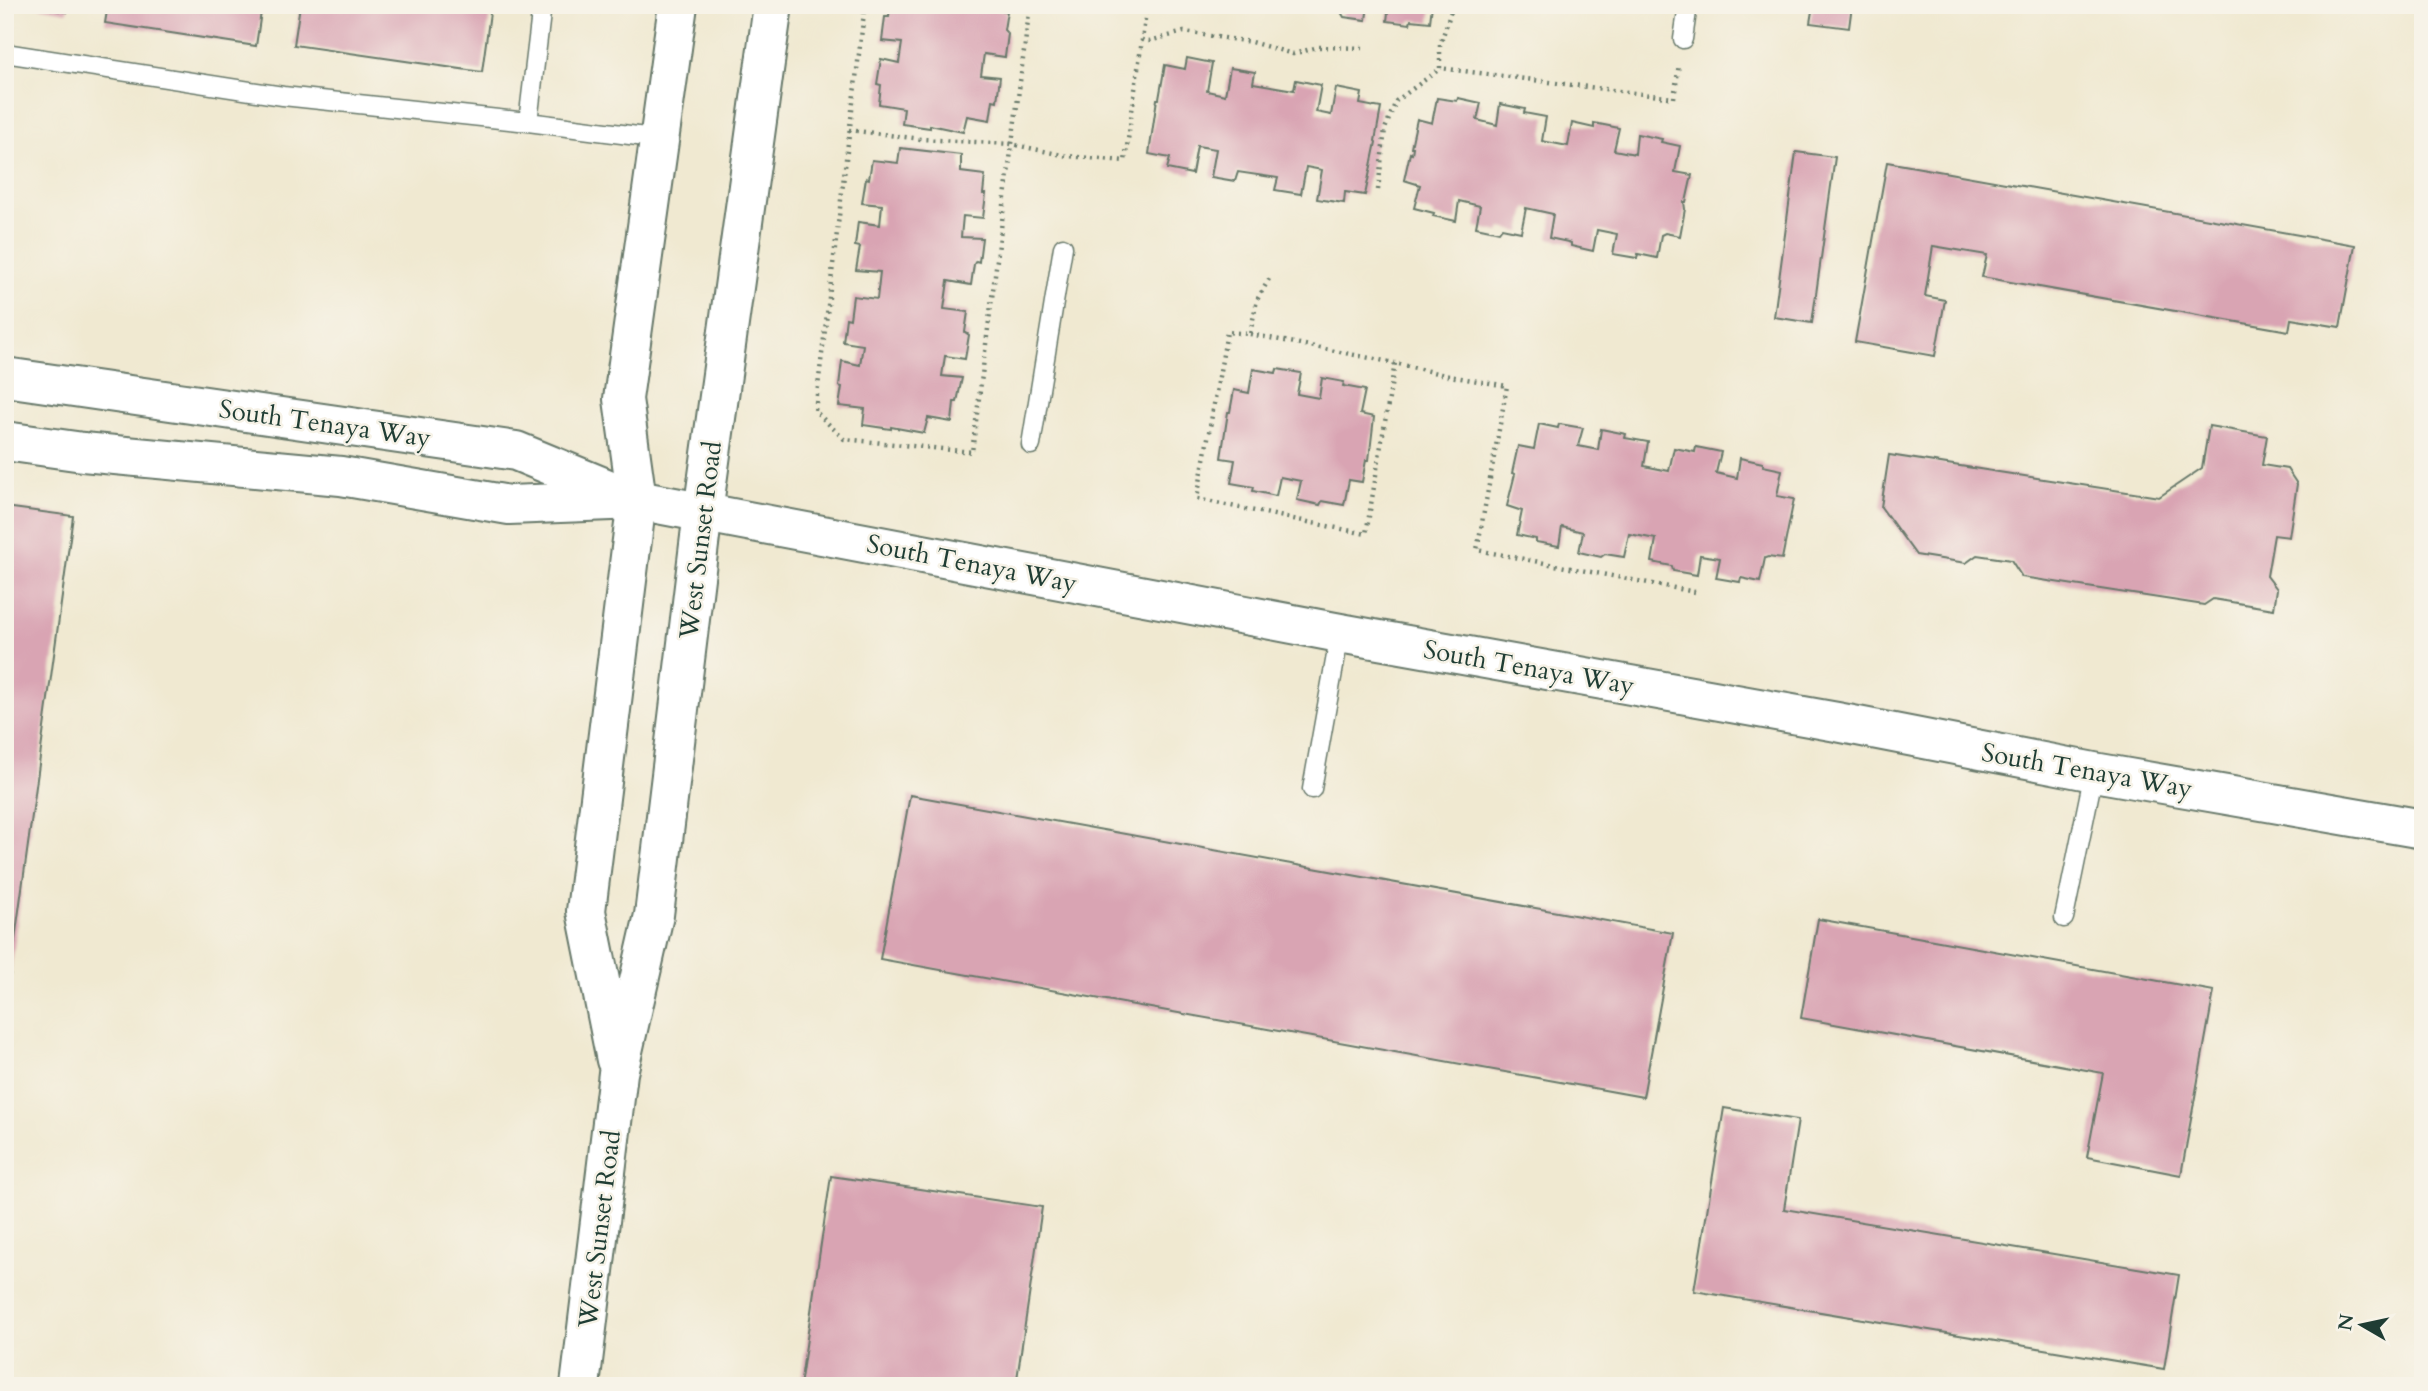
<svg xmlns="http://www.w3.org/2000/svg" width="2428" height="1391" font-family="Cardo,serif">
<style>
.building{fill:#d9a4b3}
.lines{fill:none;stroke-linecap:round;stroke-linejoin:round}
.service-casing{stroke:#68796b;stroke-width:21}
.tertiary-casing{stroke:#68796b;stroke-width:42}
.secondary-casing{stroke:#68796b;stroke-width:42}
.path{stroke:#68796b;stroke-width:4.5;stroke-dasharray:2 5;stroke-linecap:butt}
.service{stroke:#fff;stroke-width:18}
.tertiary{stroke:#fff;stroke-width:38}
.secondary{stroke:#fff;stroke-width:38}
.labels{text-anchor:middle;stroke-width:5;stroke-linejoin:round;paint-order:stroke}
.street-label{font-size:26px;fill:#1f3d34;stroke:#f7f3e8}
</style>
<rect width="100%" height="100%" fill="#f7f3e8"/>
<filter id="ink" filterUnits="userSpaceOnUse"><feTurbulence type="fractalNoise" baseFrequency=".0143" numOctaves="2"/><feDisplacementMap in="SourceGraphic" scale="14" xChannelSelector="R" yChannelSelector="G"/><feConvolveMatrix kernelMatrix="1 2 1 2 8 2 1 2 1" color-interpolation-filters="sRGB"/></filter>
<filter id="wash" filterUnits="userSpaceOnUse"><feTurbulence type="fractalNoise" baseFrequency=".00686" numOctaves="4" result="noise"/><feDisplacementMap in="SourceGraphic" scale="28" xChannelSelector="R" yChannelSelector="G"/><feGaussianBlur stdDeviation="1.57" result="paint"/><feColorMatrix in="noise" values="0 0 0 0 0 0 0 0 0 0 0 0 0 0 0 0 0 1.4 0 .05"/><feComposite in="paint" operator="in"/></filter>
<g filter="url(#wash)">
<rect width="100%" height="100%" fill="#f0e9d1"/>
<g id="blocks">
<path class="building" d="M28,5h40l-1,7z
M108,5h154l-6,41 -151,-23z
M300,5h191l-9,67 -188,-27z
M890,5h93v3l24,3 -3,19 4,4 -3,23 -21,-3 -3,21 19,2 -3,24 -4,-1 -3,20 -23,-4 -4,16 -33,-7v3l-28,-4 2,-16 -25,-4 2,-19 -4,-1 4,-25 18,4 3,-20 -20,-2 3,-24h4z
M1322,5h46l-2,15 -22,-3 -3,-5 -20,-3z
M1389,5h43l-2,17 -19,-2 -1,4 -23,-3z
M1813,5h39l-3,23 -39,-5z
M1187,58l25,5 -5,28 18,4 5,-27 25,4 -2,11 41,7 2,-10 25,5 -5,27 15,3 5,-27 26,5 -2,11 21,4 -6,33 1,1 -11,53 -20,-3 -1,11 -27,-4 5,-29 -16,-3 -5,27 -26,-4 3,-12 -40,-6 -3,9 -24,-4 5,-28 -19,-3 -5,28 -25,-5 3,-11 -21,-4 8,-55h2l6,-34 20,4z
M1437,98l20,3 1,-3 23,5 -4,17 20,5 3,-21 25,5 -1,4 22,4 -4,24 26,5 4,-23 22,5v-5l25,5 -5,22 21,4 2,-20 25,5 -1,3 19,4 -5,26 17,3 -6,27h-2l1,7 -5,27 -15,-3 -4,2 -4,23 -19,-4 -1,4 -24,-4 4,-20 -20,-4 -4,21 -22,-5v-3l-3,-1 -19,-4 4,-24 -27,-6 -5,24 -19,-4 -3,4 -23,-5 4,-21 -21,-5 -3,20 -23,-5 1,-3 -20,-5 6,-23 -16,-5 6,-27 2,1 1,-7h-2l6,-28 15,4z
M900,148l61,7v17l24,3 -2,19h3l-3,24 -20,-2 -2,21 21,1 -3,24 -3,-1 -2,3 -3,21 -23,-4 -4,28 24,3 -3,20 4,3 -4,24 -20,-3 -3,20 20,2 -5,24h-3l-2,20 -24,-4 -4,15 -33,-6v2l-28,-4 2,-16 -26,-3 3,-19 -3,-1 3,-25 18,4 3,-20 -20,-3 3,-24 4,1 3,-23 24,3 3,-27 -24,-2 4,-23 -5,-1 3,-24 22,3 2,-20 -20,-2 4,-25 3,1 3,-19 26,3z
M1796,152l39,5 -23,166 -38,-6z
M1887,162l468,83 -15,82 -49,-8 -2,12 -307,-54 5,-22 -54,-9 -8,50 20,4 -10,56 -80,-14z
M1253,369l23,4 1,-4 24,4 -4,21 22,4 3,-20 22,4 -1,4 22,4 -5,24 14,3 -5,43h-3l-4,22 -13,-2 -5,25 -22,-4 -2,4 -23,-5 4,-19 -21,-4 -4,19 -23,-5 1,-4 -23,-4 4,-23 -14,-2 7,-46h2l4,-22 15,3z
M1539,424l19,4 1,-4 24,4 -5,18 20,4 3,-21 25,5 -1,4 23,4 -4,24 25,5 5,-23 21,4 1,-5 25,5 -5,21 21,5 3,-20 23,5v3l19,4 -5,26 17,3 -12,60 -14,-2 -3,1 -5,24 -19,-4 -1,4 -24,-4 4,-20 -20,-3 -3,20 -24,-4 -1,-5 -20,-4 4,-23 -27,-5 -5,23 -19,-3 -4,3 -22,-5 4,-20 -21,-5 -3,19 -23,-4v-3l-19,-4 5,-24 -15,-5 8,-32 -3,-1 6,-27 16,3z
M2209,426l58,10 -5,29 25,4 10,15 -8,53 -15,-2 -7,41 10,13 -3,20 -61,-10 -9,6 -182,-28 -11,-17 -34,-5 -11,8 -50,-8 -35,-48 8,-52 270,42 43,-29z
M5,507l68,9 -66,482h-2z
M910,795l763,138 -30,164 -763,-138z
M1818,919l396,72 -33,184 -94,-18 16,-84 -302,-55z
M1724,1108l74,12 -14,89 395,66 -15,94 -470,-78z
M831,1176l211,31 -26,179h-216z"/>
</g>
</g>
<g filter="url(#ink)">
<use href="#blocks" fill-opacity="0" stroke="#68796b" stroke-width="2"/>
<g class="lines">
<g class="service-casing">
<path id="service" d="M1683,39l5,-34
M5,53l278,43 245,26 14,-117
M528,122l133,17
M1031,445l32,-198
M1312,789l28,-156
M2064,918l30,-146"/>
</g>
<g class="tertiary-casing">
<path id="tertiary" d="M5,377l511,74 109,45
M5,441l78,11 258,24 168,29 128,-5 703,133 497,89 257,50 329,57"/>
</g>
<g class="secondary-casing">
<path id="secondary" d="M616,1060l-30,-149 51,-411 -14,-101 55,-394
M580,1386l38,-313 36,-158 49,-403 70,-507"/>
</g>
<path class="path" d="M865,5l-50,406 29,28 128,13 58,-447
M1147,5l-5,35 7,1 35,-9 67,10 42,12 25,-7 49,1
M1453,5l-13,40v23l234,30 5,-34
M849,130l72,9 90,5 56,12 58,5 17,-121
M1378,190l7,-61 11,-28 45,-33
M1269,279l-12,21 -7,34 -23,-2 -30,167 169,35 29,-171 54,13 58,10 -30,164 218,42
M1250,334l145,29"/>
<use href="#service" class="service"/>
<use href="#tertiary" class="tertiary"/>
<use href="#secondary" class="secondary"/>
</g>
</g>
<g class="labels">
<g class="street-label">
<text transform="translate(325 423) rotate(8)" y="9">South Tenaya Way</text>
<text transform="translate(700 540) rotate(-83)" y="9">West Sunset Road</text>
<text transform="translate(972 563) rotate(11)" y="9">South Tenaya Way</text>
<text transform="translate(1529 667) rotate(10)" y="9">South Tenaya Way</text>
<text transform="translate(2087 770) rotate(10)" y="9">South Tenaya Way</text>
<text transform="translate(599 1229) rotate(-83)" y="9">West Sunset Road</text>
</g>
</g>
<rect width="2428" height="1391" fill="none" stroke="#f7f3e8" stroke-width="28"/>
<g transform="translate(2362 1325) rotate(279)" stroke="#f7f3e8" stroke-width="5" paint-order="stroke">
<path d="M0-5L12 26L0 18L-12 26Z" fill="#1f3d34"/>
<text y="-10" font-size="19" font-weight="bold" text-anchor="middle" fill="#1f3d34">N</text>
</g>
</svg>
